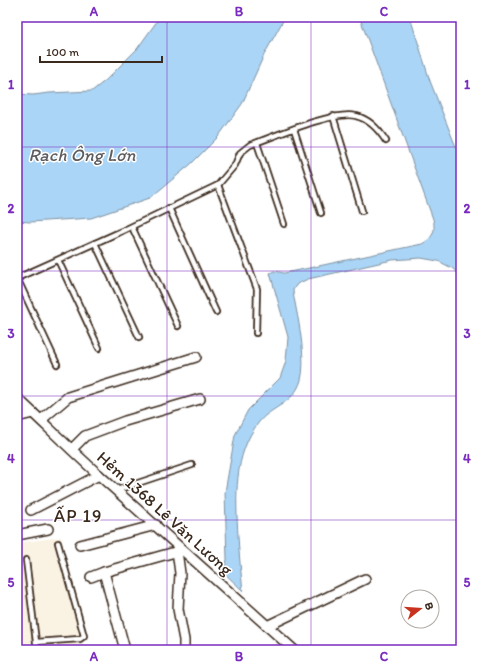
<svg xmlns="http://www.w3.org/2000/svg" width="478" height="667" viewBox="0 0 478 667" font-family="Itim,sans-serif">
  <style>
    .built { fill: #faf2e3 }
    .water { fill: #abd5f6; stroke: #7e91a0 }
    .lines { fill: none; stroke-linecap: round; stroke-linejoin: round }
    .service-casing { stroke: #3b2a1e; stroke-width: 8 }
    .minor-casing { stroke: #3b2a1e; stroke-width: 12 }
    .service { stroke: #fff; stroke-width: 4.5 }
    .minor { stroke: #fff; stroke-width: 9 }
    .grid { fill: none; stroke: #7b2cbf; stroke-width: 1; stroke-opacity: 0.55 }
    .labels { text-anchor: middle; stroke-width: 3; stroke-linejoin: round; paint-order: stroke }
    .street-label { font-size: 17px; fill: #3b2a1e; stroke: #fff }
    .water-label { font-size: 18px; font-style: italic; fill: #5d5d5f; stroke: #fff }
    .neighbourhood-label { font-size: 18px; letter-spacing: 1px; fill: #3b2a1e; stroke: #fff }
    .neatline { fill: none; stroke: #7b2cbf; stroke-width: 1.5 }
    .grid-label { font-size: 13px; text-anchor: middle; font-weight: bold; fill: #7b2cbf }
  </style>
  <rect width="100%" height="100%" fill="#fff"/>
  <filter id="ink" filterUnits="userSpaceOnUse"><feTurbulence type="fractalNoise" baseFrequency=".025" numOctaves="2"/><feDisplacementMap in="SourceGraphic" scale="8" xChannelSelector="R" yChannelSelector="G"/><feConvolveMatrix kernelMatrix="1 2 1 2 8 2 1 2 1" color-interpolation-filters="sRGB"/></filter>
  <g filter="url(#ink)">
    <polygon class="built" points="61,537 84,650 17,650 17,543"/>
    <g class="water">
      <polygon points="160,17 285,17 264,55 242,104 218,137 191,164 150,198 91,218 30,222 17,221 17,94 33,95 49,93 92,91 106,80 137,49"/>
      <path d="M362,17H410L430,81L454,142L457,148L461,152V276L452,268L438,261L421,258L392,260L308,279L297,284L293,290C293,296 295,301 296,308C300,327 306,362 301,380C294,404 272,406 259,422C233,455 236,498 238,536C239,555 241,573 243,591L220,569H222L225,567L227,560L225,492L235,435L248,410L280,378L286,361L288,337L270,273L274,271L284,273L295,271L422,244C433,238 436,231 433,219L361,21Z"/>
    </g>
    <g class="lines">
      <defs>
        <g id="service">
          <polyline points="333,116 362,211"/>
          <polyline points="294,129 321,213"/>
          <polyline points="257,143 284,224"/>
          <polyline points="218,185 257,289 256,333"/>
          <polyline points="169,208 216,312"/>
          <polyline points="132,227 178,326"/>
          <polyline points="95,243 139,337"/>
          <polyline points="58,260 99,348"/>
          <path d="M17,278L122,231L218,185L235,165L240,153L250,145C273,137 334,110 356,116C369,119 379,130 386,141"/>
          <polyline points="17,278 57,364"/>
          <polyline points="117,490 192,465"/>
          <polyline points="26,560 37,650"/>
          <polyline points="36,642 80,639 84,636 58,543"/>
        </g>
        <g id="minor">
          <path d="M17,398C44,423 71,450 99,475C164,533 229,592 294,650"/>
          <polyline points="17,417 33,413"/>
          <polyline points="41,420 68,397 196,357"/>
          <polyline points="72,449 85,436 125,421 200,399"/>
          <polyline points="31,510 99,475"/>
          <polyline points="17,535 48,529"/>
          <polyline points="80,545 156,525"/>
          <polyline points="177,551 180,573 178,609 184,640 184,650"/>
          <polyline points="104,572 125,650"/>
          <polyline points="91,577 104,572 182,550"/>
          <polyline points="267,626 365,579"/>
        </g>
      </defs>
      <use href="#service" class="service-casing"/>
      <use href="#minor" class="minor-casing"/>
      <use href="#service" class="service"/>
      <use href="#minor" class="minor"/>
    </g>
  </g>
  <path class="grid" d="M167,17V650M311,17V650M17,147H461M17,271H461M17,396H461M17,520H461"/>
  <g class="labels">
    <g class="street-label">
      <text transform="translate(165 513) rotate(42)" y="6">Hẻm 1368 Lê Văn Lương</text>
    </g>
    <g class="water-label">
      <text x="82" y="161">Rạch Ông Lớn</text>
    </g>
    <g class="neighbourhood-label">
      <text x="78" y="522">ẤP 19</text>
    </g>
  </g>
  <rect width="478" height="667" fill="none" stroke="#fff" stroke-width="44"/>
  <g transform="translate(420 609) rotate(73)"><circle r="19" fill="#ffffff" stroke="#b1aaa5"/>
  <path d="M0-3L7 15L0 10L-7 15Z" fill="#c8321e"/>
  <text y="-6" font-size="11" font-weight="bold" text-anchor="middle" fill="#3b2a1e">B</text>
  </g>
  <path d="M40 56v6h122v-6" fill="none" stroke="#3b2a1e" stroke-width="2"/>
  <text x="46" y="56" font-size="12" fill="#3b2a1e" stroke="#ffffff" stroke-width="3" paint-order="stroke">100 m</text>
  <rect x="22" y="22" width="434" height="623" class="neatline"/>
  <g class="grid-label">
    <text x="94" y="16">A</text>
    <text x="239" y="16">B</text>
    <text x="384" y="16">C</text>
    <text x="11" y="89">1</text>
    <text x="467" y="89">1</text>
    <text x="11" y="213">2</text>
    <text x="467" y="213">2</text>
    <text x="11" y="338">3</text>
    <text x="467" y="338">3</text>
    <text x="11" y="463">4</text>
    <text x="467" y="463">4</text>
    <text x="11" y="587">5</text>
    <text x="467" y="587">5</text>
    <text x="94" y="661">A</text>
    <text x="239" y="661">B</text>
    <text x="384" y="661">C</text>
  </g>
</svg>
